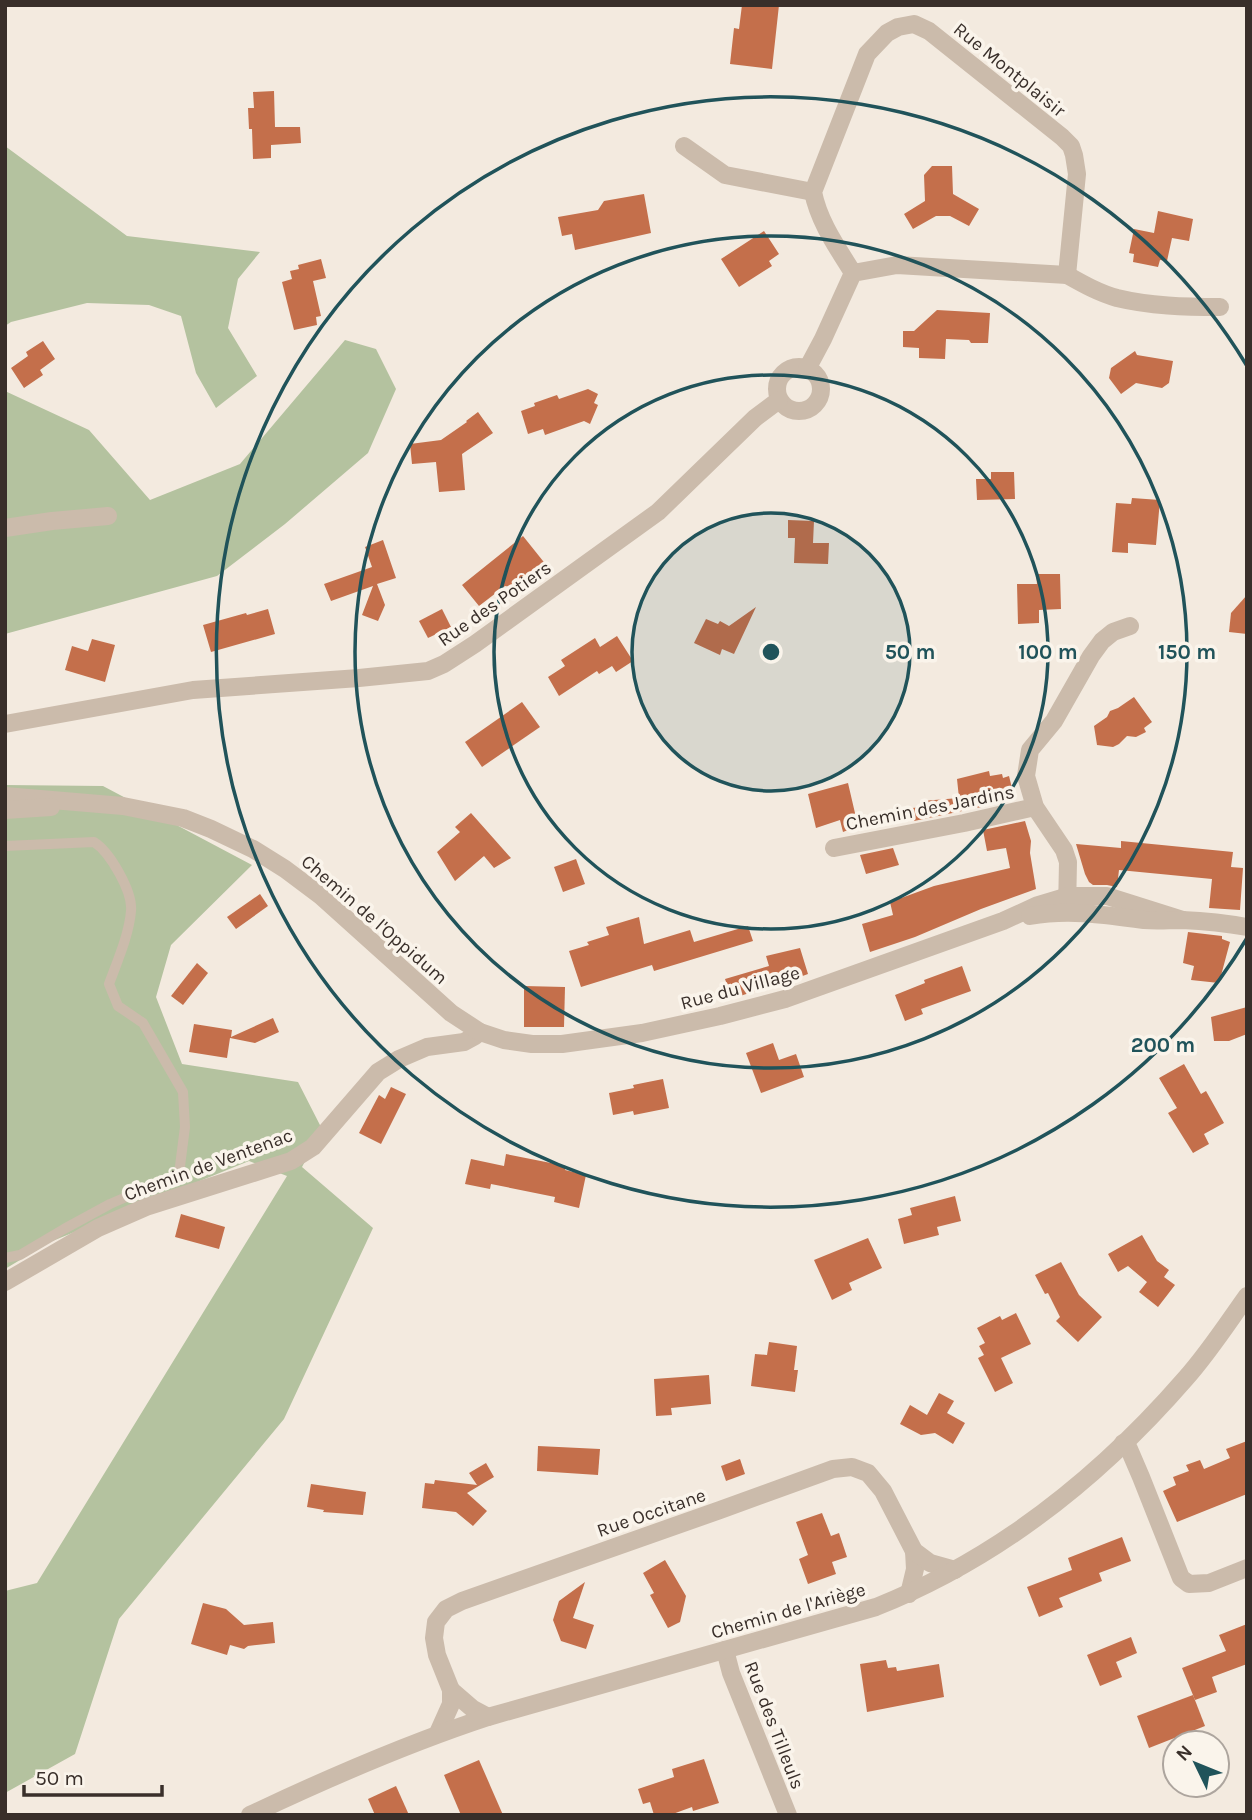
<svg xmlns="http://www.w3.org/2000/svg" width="1252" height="1820" viewBox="0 0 1252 1820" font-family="Karla,sans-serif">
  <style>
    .green { fill: #b4c29f }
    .building { fill: #c46f4b }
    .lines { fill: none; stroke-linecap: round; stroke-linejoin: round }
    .service { stroke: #cbbbab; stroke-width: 10 }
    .minor { stroke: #cbbbab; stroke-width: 18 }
    .tertiary { stroke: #cbbbab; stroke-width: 18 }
    .ring { fill: none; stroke: #20535a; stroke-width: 3.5 }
    .labels { text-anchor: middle; stroke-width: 7; stroke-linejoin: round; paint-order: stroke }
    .street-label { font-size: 19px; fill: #392f2a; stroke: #faf4eb }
    .centre { fill: #20535a; stroke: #faf4eb; stroke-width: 3.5 }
    .ring-label { font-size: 21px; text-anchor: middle; font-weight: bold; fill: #20535a; stroke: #faf4eb; stroke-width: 7; stroke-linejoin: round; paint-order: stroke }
  </style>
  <rect width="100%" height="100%" fill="#f3eadf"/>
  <g class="green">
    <polygon points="5,146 127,236 260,252 238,279 228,328 257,376 216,408 196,373 181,316 149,305 87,303 11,322 5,326"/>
    <polygon points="345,340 376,349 396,389 368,453 285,524 217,576 5,634 5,391 89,430 150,500 240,464"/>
    <polygon points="5,785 103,786 252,865 171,945 156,997 182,1064 298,1082 322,1129 302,1167 373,1228 284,1419 119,1619 75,1754 5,1793 5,1591 37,1583 287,1176 249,1161 50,1242 5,1269"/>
  </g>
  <g class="building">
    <polygon points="742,5 779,5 772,69 730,64 734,28 739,29"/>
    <polygon points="274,91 275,127 300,127 301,143 271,145 271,158 253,159 252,129 249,129 248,108 254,108 253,92"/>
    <polygon points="932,166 952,166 953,194 979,209 969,226 950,216 936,216 913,229 904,214 925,201 924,175"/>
    <polygon points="644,194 651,233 575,250 572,234 562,236 558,217 598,210 604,201"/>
    <polygon points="1158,211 1193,219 1189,241 1172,238 1167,261 1160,260 1158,267 1133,262 1134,254 1129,253 1134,229 1154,233"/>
    <polygon points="764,231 779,254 769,261 772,266 739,287 721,259"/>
    <polygon points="321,259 326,278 313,281 321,316 316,317 317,325 294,330 282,282 292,279 290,271 299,269 298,265"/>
    <polygon points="937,310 990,313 988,343 971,343 969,340 946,339 945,359 919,358 919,348 903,347 903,331 914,331"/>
    <polygon points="43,341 55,359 40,370 43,375 24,388 11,368 28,356 26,352"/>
    <polygon points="1135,351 1137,355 1173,361 1169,383 1162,388 1136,383 1121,394 1109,378 1111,368"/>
    <polygon points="588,389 598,394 594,403 598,405 590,424 584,421 545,435 543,429 528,434 521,411 535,406 534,403 557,395 559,399"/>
    <polygon points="478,412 493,433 462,454 465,490 439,492 436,462 412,464 410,444 441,440 467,422 466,421"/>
    <polygon points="991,472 1014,472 1015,499 977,500 976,479 991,479"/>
    <polygon points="1132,498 1160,500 1156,545 1128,543 1128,553 1112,552 1116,503 1131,504"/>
    <polygon points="788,520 814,521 813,543 829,543 828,564 794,563 795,538 788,538"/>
    <polygon points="523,536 547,566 519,588 505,586 479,606 462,585"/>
    <polygon points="383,540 396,578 377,584 385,605 378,621 362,615 373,586 331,601 324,584 372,567 365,547"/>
    <polygon points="1036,574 1060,574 1061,609 1039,610 1039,623 1018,624 1017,584 1037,584"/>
    <polygon points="1247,595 1247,634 1229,632 1231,613"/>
    <polygon points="756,607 734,654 722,649 720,655 694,643 706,619 718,624 720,621 729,626"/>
    <polygon points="268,609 275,634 211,652 203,625 246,613 247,615"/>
    <polygon points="442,609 451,627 428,638 419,621"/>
    <polygon points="617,636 633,661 616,672 612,666 599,674 597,671 559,696 548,677 565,666 561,660 595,638 600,647"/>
    <polygon points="92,639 115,645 105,682 65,670 72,646 88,651"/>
    <polygon points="1134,697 1152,722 1144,728 1146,732 1136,737 1127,736 1119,744 1113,747 1097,745 1094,726 1107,717 1110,711 1118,708"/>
    <polygon points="522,702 540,727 482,767 465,742"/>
    <polygon points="989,771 990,776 1002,774 1003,778 1009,776 1015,800 914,821 912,808 922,807 922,801 959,798 957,779"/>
    <polygon points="848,783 858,826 843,832 840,820 816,828 808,794"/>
    <polygon points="471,813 511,858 494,868 484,856 455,881 437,852 460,832 455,827"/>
    <polygon points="1025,821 1031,841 1030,853 1036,889 981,909 915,937 870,952 862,924 893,915 890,902 904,897 934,886 1010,868 1006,848 987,851 983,830"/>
    <polygon points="1121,841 1233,852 1231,867 1243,868 1240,910 1209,908 1212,879 1119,870 1117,887 1107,885 1093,885 1089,882 1085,874 1076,844 1121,848"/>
    <polygon points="893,848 899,865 866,874 860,855"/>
    <polygon points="576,859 585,884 563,892 554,867"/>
    <polygon points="260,894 268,906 236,929 227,917"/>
    <polygon points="639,917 644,944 690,930 694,942 748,926 753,941 654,971 652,965 581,987 569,951 589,945 587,942 609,935 606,927"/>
    <polygon points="1188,932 1222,936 1222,939 1230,942 1219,983 1191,980 1194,966 1183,963"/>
    <polygon points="800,948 808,974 797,978 798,980 775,987 774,985 740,996 739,994 731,997 725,979 769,966 766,956"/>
    <polygon points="197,963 208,973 183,1005 171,996"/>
    <polygon points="962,966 971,991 921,1009 923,1014 905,1021 895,995 925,983 924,980"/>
    <polygon points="524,986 565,987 564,1027 524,1027"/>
    <polygon points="1247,1007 1247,1034 1229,1041 1214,1041 1211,1017"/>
    <polygon points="273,1018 279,1032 255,1043 230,1038 227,1058 189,1052 194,1024 232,1030 231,1037"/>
    <polygon points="773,1043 779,1060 796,1054 804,1077 761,1093 746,1053"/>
    <polygon points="1184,1064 1201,1094 1206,1091 1224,1123 1204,1134 1209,1144 1193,1153 1168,1113 1177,1108 1159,1078"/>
    <polygon points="663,1079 669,1108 634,1115 633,1111 613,1115 609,1093 634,1088 633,1085"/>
    <polygon points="391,1087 406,1094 381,1144 359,1133 379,1095 385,1099"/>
    <polygon points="506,1154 566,1166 565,1170 586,1175 579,1208 554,1202 555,1197 491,1184 490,1189 465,1184 471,1159 504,1166"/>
    <polygon points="955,1196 961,1221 937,1227 939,1235 904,1244 898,1219 912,1215 910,1208"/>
    <polygon points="181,1214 225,1227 219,1249 175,1237"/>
    <polygon points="1142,1235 1157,1261 1169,1270 1164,1277 1175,1285 1158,1307 1139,1292 1147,1282 1128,1266 1118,1272 1108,1254"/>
    <polygon points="868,1238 882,1268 849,1283 852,1290 832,1300 814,1260"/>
    <polygon points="1061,1262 1079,1295 1102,1317 1078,1342 1056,1321 1060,1317 1048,1293 1045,1294 1035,1275"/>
    <polygon points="1016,1313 1031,1344 1001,1358 1013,1383 995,1392 978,1358 984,1355 979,1346 985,1343 977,1328 1000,1316 1002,1320"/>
    <polygon points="769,1342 797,1346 794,1370 798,1370 795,1392 751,1386 755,1354 767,1355"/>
    <polygon points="709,1375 711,1404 671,1408 672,1415 656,1416 654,1379"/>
    <polygon points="939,1393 954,1401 947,1413 965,1423 953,1444 935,1433 921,1435 900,1424 910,1405 927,1415"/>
    <polygon points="1247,1441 1247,1494 1177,1522 1163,1491 1176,1485 1173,1477 1189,1471 1186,1465 1200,1460 1204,1469 1230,1458 1226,1449"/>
    <polygon points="538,1446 600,1449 598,1475 537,1471"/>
    <polygon points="740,1459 745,1474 726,1481 721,1466"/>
    <polygon points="486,1463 494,1477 467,1493 487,1511 473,1526 456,1512 422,1508 425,1483 434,1484 435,1480 477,1485 469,1473"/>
    <polygon points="311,1484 366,1492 363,1515 323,1512 324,1510 307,1507"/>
    <polygon points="822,1513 831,1536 839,1533 847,1557 832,1562 836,1574 808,1584 799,1559 808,1555 796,1522"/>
    <polygon points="1122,1537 1131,1561 1099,1573 1102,1581 1059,1598 1063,1607 1039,1617 1027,1587 1072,1570 1068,1558"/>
    <polygon points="665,1560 686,1596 680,1622 668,1628 650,1595 654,1593 643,1573"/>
    <polygon points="585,1582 573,1618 594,1625 586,1649 561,1641 553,1620 559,1601"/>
    <polygon points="203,1603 226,1609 244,1625 273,1622 275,1643 248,1646 244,1649 230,1645 227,1655 191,1644"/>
    <polygon points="1247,1624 1247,1664 1212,1677 1217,1692 1195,1700 1182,1668 1226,1651 1219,1635"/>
    <polygon points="1131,1637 1137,1653 1116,1662 1122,1677 1100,1686 1087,1655"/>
    <polygon points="886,1660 888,1668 896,1667 897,1671 939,1664 944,1697 867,1712 860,1664"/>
    <polygon points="1193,1695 1205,1726 1149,1748 1137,1716"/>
    <polygon points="704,1759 719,1803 693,1811 692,1807 670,1815 654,1815 650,1802 643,1804 638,1789 674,1777 672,1769"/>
    <polygon points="479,1760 503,1815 461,1815 444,1775"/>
    <polygon points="396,1786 409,1815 375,1815 368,1799"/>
  </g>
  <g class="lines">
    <path class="service" d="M5,846L94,842C110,852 133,892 131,911C129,935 117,962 109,984L118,1006L143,1023L183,1092L185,1127L179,1174L110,1204L64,1229L20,1255L5,1258"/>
    <g class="minor">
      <polyline points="684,146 725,175 813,192"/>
      <path d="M1067,275C1083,284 1099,293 1117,298C1150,306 1185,307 1220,307"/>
      <circle cx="799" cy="389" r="22"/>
      <path d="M807,369L823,339L853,273C837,247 819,222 813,192L867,54L887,33L898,27L914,24L929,31L1062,137L1071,146L1074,155L1077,174L1067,275L897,265L853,273"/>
      <polyline points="5,528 52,521 108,516"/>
      <polyline points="5,724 193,690 359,678 428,671 444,664 475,644 658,512 755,418 779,400"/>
      <polyline points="834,848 964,823 1035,807"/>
      <polyline points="1067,911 1068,862 1064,850 1035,807 1026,776 1030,750 1054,721 1091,656 1102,641 1113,632 1130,626"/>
      <polyline points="5,1282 98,1228 146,1207 291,1161 313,1147 378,1072 399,1059 427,1047 464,1042 475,1036 480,1032"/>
      <polyline points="1123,1443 1129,1449 1141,1477 1181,1578 1189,1584 1209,1583 1247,1568"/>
      <polyline points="909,1594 915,1569 914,1551"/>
      <polyline points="725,1650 731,1673 788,1815"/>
      <polyline points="451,1690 473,1709 488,1717"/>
      <polyline points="438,1733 451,1704 451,1690 437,1655 434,1638 436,1622 446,1609 462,1601 720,1510 833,1469 852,1467 868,1473 883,1491 914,1551 930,1563 955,1570"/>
    </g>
    <g class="tertiary">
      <polyline points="5,796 123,806 183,818 211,829 253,849 285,869 321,896 451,1013 480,1032 504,1040 532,1044 562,1044 642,1033 720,1016 785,999 1003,921 1038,905 1068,896 1107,896 1183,920"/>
      <polyline points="5,810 51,807"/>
      <path d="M1030,916C1069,909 1106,915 1144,920C1157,921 1169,920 1182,920C1204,921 1225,923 1247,927"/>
      <path d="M250,1815C328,1778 406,1744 488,1717L876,1607C997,1559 1101,1476 1186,1378C1209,1352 1227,1324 1247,1296"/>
    </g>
  </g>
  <circle cx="771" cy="652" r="139" fill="#20535a" fill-opacity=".12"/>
  <g class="ring">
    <circle cx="771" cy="652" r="139"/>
    <circle cx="771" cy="652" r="277"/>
    <circle cx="771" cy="652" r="416"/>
    <path d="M1247 938A555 555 0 1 1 1247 366"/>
  </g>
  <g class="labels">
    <g class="street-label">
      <text transform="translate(1010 69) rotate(39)" y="7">Rue Montplaisir</text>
      <text transform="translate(494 603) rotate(-35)" y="7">Rue des Potiers</text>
      <text transform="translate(930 807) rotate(-11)" y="7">Chemin des Jardins</text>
      <text transform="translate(375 919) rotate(41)" y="7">Chemin de l'Oppidum</text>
      <text transform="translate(740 987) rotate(-15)" y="7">Rue du Village</text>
      <text transform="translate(208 1164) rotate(-20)" y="7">Chemin de Ventenac</text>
      <text transform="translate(651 1512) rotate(-19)" y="7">Rue Occitane</text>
      <text transform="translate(788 1610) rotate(-16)" y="7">Chemin de l'Ariège</text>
      <text transform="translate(775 1725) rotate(69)" y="7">Rue des Tilleuls</text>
    </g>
  </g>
  <circle cx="771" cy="652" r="10" class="centre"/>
  <g class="ring-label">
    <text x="910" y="659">50 m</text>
    <text x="1048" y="659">100 m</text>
    <text x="1187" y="659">150 m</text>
    <text x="1163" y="1052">200 m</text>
  </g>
  <rect width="1252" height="1820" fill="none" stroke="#392f2a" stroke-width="14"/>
  <g transform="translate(1196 1764) rotate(313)"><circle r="33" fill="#faf4eb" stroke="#ada59e" stroke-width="2"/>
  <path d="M0-5L12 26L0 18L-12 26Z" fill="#20535a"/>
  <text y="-10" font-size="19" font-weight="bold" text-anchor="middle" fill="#392f2a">N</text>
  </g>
  <path d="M24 1785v10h138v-10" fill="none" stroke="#392f2a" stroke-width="3.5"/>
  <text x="35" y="1785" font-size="21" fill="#392f2a" stroke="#faf4eb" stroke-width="5" paint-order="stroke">50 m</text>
</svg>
